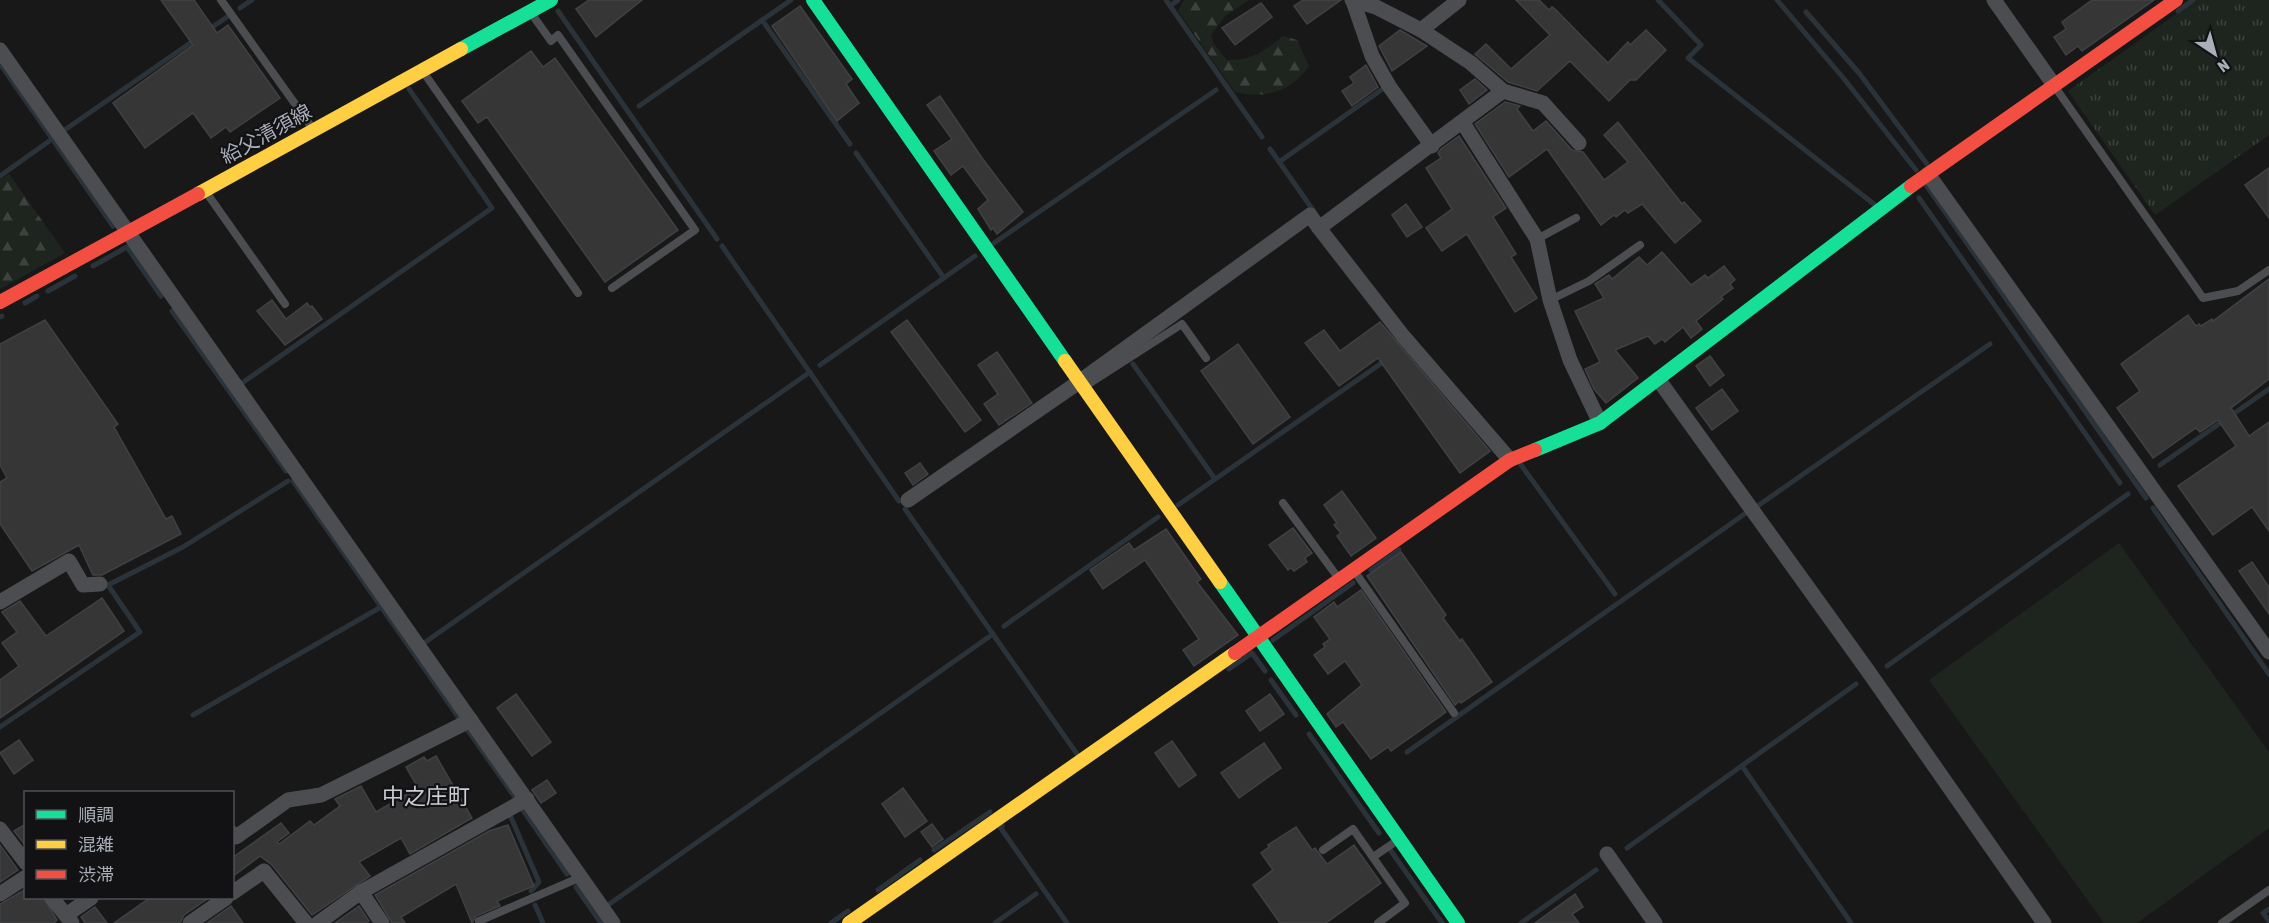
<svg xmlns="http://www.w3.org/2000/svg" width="2269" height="923" viewBox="0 0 2269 923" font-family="'Asap Condensed','Noto Sans JP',sans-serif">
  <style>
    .grass { fill: url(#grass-tufts) }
    .forest { fill: url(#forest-firs) }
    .park { fill: #1e251f }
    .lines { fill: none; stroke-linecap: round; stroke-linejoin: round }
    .stream { stroke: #2b333a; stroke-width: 5 }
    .building { fill: #363637; stroke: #404144; stroke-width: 1.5 }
    .lane { stroke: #4c4d51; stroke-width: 8 }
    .street { stroke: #4c4d51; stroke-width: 15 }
    .fast { stroke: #16e098; stroke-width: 14 }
    .slow { stroke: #ffcf43; stroke-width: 14 }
    .jam { stroke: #f24e42; stroke-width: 14 }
    .labels { text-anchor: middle; stroke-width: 4.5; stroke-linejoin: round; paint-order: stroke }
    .street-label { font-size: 20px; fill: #a9aeb9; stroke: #121214 }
    .quarter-label { font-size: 22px; fill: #cacdd5; stroke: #121214 }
  </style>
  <defs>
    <pattern id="grass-tufts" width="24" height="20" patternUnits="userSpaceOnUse" patternTransform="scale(1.5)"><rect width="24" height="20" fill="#1e251f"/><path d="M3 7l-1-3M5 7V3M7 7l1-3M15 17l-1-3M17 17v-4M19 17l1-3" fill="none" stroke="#3c423d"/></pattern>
    <pattern id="forest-firs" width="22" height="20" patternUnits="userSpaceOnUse" patternTransform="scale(1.5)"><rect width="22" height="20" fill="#1e251f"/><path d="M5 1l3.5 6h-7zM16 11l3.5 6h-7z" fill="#3c423d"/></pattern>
  </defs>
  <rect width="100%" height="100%" fill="#181818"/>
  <polygon class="grass" points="2196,0 2269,0 2269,135 2155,215 2068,91"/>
  <g class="forest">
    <path d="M1184,0H1249L1225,16L1211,35L1214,44L1227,60C1251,61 1265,51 1283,36L1297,40L1309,66C1291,92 1265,99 1235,92L1178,11Z"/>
    <polygon points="9,174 65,253 0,289 0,180"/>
  </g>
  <polygon class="park" points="2119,543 2269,752 2269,828 2137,923 2104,923 1929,680"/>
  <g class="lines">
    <g class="stream">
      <polyline points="1166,0 1262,137"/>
      <polyline points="1658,0 1701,45 1688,58 1875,205"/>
      <polyline points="1777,0 1845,80 1916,170"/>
      <polyline points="1170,6 1178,0"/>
      <polyline points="240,8 252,0"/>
      <polyline points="558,11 717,239"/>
      <polyline points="2178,11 2193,0"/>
      <polyline points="1806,12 1859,73 1927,164"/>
      <polyline points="762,20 850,144"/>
      <polyline points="208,30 227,17"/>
      <polyline points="0,64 113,226"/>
      <polyline points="639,106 791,0"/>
      <polyline points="66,129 196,39"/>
      <polyline points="1270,149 1313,210"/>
      <polyline points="856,153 944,278"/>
      <polyline points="1279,162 1384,88"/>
      <polyline points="0,176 52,139"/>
      <polyline points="1926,185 2146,498"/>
      <polyline points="1919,198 2120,483"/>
      <polyline points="994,243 1216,90"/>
      <polyline points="722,246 899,501"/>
      <polyline points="93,266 127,247 161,296"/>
      <polyline points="48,291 75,276"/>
      <polyline points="25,303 37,296"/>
      <polyline points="172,311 286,471"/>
      <polyline points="0,317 2,316"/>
      <polyline points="1133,364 1215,479"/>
      <polyline points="820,365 975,256"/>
      <polyline points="242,383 492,208 409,89"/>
      <polyline points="1521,465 1615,594"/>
      <polyline points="2160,465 2269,389"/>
      <polyline points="293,481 459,718"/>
      <polyline points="1178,505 1386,360"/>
      <polyline points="1759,505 1990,344"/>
      <polyline points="2153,508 2269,674"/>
      <polyline points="905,509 1077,754"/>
      <polyline points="1371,570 1399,550"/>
      <polyline points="1004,626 1158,517"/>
      <polyline points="1273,640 1353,583"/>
      <polyline points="424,643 810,372"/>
      <polyline points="1887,666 2128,494"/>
      <polyline points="1229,669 1252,653 1265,671"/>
      <polyline points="1271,680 1296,715"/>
      <polyline points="193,715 381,607"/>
      <polyline points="0,727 140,632 108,585 183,547 288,481"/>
      <polyline points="467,729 514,796"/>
      <polyline points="1309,734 1379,833"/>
      <polyline points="1407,752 1746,513"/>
      <polyline points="1742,766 1851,923"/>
      <polyline points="523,810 567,874"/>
      <polyline points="510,815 539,882 531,891"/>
      <polyline points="1002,826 1000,827 1067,923"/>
      <polyline points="1627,848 1856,684"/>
      <polyline points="934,850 990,812"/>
      <polyline points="1391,851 1442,923"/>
      <polyline points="576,887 601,923"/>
      <polyline points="878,890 920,860"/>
      <polyline points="535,905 543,923"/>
      <polyline points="608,905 993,634"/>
      <polyline points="2269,909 2263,913 2269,921"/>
      <polyline points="831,923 848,911"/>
      <polyline points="995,923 1036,894"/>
      <polyline points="1521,923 1596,870"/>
    </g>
  </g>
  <g class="building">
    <polygon points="161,0 194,0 217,33 228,25 280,98 230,132 226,127 211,138 193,113 145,148 113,103 193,45"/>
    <polygon points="589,0 642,0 596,37 576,9"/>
    <polygon points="1303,0 1341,0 1307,24 1294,6"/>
    <polygon points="1516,0 1539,0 1549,10 1552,7 1555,9 1608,63 1628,42 1630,45 1646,30 1666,50 1636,80 1630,80 1609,101 1570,61 1537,91 1508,82 1475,54 1486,44 1511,69 1550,35"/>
    <polygon points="2092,0 2154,0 2082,51 2078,46 2066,55 2054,37 2066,29 2062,22"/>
    <polygon points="1261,3 1272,17 1235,45 1222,28"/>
    <polygon points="800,6 852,79 846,84 859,103 837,121 772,26"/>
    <polygon points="1400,30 1427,46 1392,71 1379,46"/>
    <polygon points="531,51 543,67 555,58 678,230 605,282 487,117 478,123 462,101"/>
    <polygon points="1366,65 1378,87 1352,106 1342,91 1354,83 1350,77"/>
    <polygon points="1475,79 1487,90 1469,104 1460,90"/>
    <polygon points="940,96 982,158 1023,212 997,234 993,228 991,230 978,209 988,200 963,166 951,175 934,151 952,139 927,105"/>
    <polygon points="1505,102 1520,106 1517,109 1533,131 1546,121 1572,150 1583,152 1604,180 1628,162 1604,135 1618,122 1682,204 1684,202 1701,221 1675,243 1642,204 1628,213 1625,210 1616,217 1614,215 1601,225 1547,149 1509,177 1475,124"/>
    <polygon points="1459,136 1506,208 1493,217 1516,254 1511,257 1537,298 1515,312 1467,234 1442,251 1426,228 1452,209 1426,168 1441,158 1438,153 1441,149"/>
    <polygon points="2269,168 2269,218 2245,185"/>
    <polygon points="1406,204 1422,227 1407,237 1392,215"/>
    <polygon points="1662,252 1691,285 1705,275 1708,278 1724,266 1735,280 1730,284 1733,288 1721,297 1723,299 1696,321 1702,329 1691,338 1683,327 1665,342 1662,339 1655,344 1648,336 1615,350 1638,378 1606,403 1594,389 1585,369 1600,362 1575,311 1604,298 1595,284 1609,275 1612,279 1639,257 1647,265"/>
    <polygon points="2269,279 2269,379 2231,408 2249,436 2269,422 2269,531 2252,507 2213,535 2178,486 2236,446 2218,420 2200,432 2196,428 2153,458 2117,408 2140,391 2121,364 2188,315 2196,326 2199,324 2201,326 2212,319 2213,321"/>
    <polygon points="272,300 286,319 307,303 310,307 312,306 322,319 285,345 257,311"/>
    <polygon points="45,320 118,424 114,427 166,519 172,516 181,534 102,575 93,575 79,545 32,571 0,524 0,482 7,478 0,465 0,344"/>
    <polygon points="907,320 981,420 965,432 891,332"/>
    <polygon points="1380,322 1490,451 1460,473 1378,358 1339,386 1305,343 1324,330 1340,351"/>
    <polygon points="1238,344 1290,417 1253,444 1201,371"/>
    <polygon points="997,352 1032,403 999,425 984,404 998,394 978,365"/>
    <polygon points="1710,356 1724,375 1710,386 1696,366"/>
    <polygon points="1722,389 1738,411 1712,430 1696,408"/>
    <polygon points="920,463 928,474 913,485 905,473"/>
    <polygon points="1342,491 1376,538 1351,556 1337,536 1341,533 1334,525 1337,523 1324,505"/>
    <polygon points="1293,528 1312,553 1305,558 1307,562 1294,571 1291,568 1288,570 1269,545"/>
    <polygon points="1166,529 1201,579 1197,582 1238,635 1194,666 1183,650 1199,639 1145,560 1103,589 1090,570 1129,543 1134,550"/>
    <polygon points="1401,552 1446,615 1443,618 1460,641 1462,639 1492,682 1461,703 1460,701 1455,705 1367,576"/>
    <polygon points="2252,562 2269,587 2269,614 2239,571"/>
    <polygon points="1361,590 1446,712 1391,751 1388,747 1371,759 1343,722 1336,727 1327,714 1362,685 1345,661 1328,674 1314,655 1325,647 1323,644 1330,639 1314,617 1334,602 1337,607"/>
    <polygon points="102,598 124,631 0,718 0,680 19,666 2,643 17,632 2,612 20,601 46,636"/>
    <polygon points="516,694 551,742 532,756 497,708"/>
    <polygon points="1270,694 1284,714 1260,731 1246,711"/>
    <polygon points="19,740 33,760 14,774 0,753"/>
    <polygon points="1172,741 1196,775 1179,787 1155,753"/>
    <polygon points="1264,743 1281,768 1239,798 1221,773"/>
    <polygon points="436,756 472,818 410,854 401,838 359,862 370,876 312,915 272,865 260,856 232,877 232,858 281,823 289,833 277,842 279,844 310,821 314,825 340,806 335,799 361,786 376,812 418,788 406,767 424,757 427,761"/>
    <polygon points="547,780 556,793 541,803 532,790"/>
    <polygon points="903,788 927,821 905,837 882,804"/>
    <polygon points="26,824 26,846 14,831"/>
    <polygon points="932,824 943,839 932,847 921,832"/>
    <polygon points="508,825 534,886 497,901 500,906 476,916 472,923 456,884 401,917 405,923 392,923 375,895 489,831"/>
    <polygon points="1296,827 1312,850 1315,848 1327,864 1354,845 1381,883 1326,923 1280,923 1253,885 1273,870 1261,853 1269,847 1268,845"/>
    <polygon points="0,845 18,870 0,882"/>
    <polygon points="26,889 26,897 43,897 57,920 54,923 0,923 0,904"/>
    <polygon points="1575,894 1583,907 1572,914 1579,923 1535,923"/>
    <polygon points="151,897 210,897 184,915 180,923 114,923"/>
    <polygon points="231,906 243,923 207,923"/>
    <polygon points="359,906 369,921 366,923 335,923"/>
    <polygon points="95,907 107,923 85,923 81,917"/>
  </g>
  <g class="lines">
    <g class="lane">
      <polyline points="221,0 313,129"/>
      <polyline points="531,13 551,41 558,35 695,230 612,288"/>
      <polyline points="424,73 578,293"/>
      <polyline points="2055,87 2203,298 2238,291 2269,270"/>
      <polyline points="206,192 285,304"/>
      <polyline points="1537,239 1576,218"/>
      <polyline points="1550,300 1589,281 1640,245"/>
      <polyline points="1084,387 1182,324 1206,358"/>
      <polyline points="1283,503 1339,579"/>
      <polyline points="1355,572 1454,713"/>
      <polyline points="1323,850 1353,829 1405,903 1378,923"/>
      <polyline points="1373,857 1398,840"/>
      <polyline points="479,921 581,877"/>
      <polyline points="2222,923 2269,890"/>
    </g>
    <g class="street">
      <polyline points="1352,0 1376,7 1421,30 1471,63 1503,91 1543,103 1579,143"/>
      <polyline points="1994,0 2054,85"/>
      <polyline points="1353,1 1372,56 1389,86 1432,146"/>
      <polyline points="1421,30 1459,0"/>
      <polyline points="0,50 613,923"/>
      <polyline points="1463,123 1537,239 1550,300 1570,360 1600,423"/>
      <polyline points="1928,174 2269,652"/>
      <polyline points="1319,228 1403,336 1510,460"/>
      <polyline points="1658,379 1868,671 2044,923"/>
      <polyline points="908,500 1079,382 1310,215 1319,228 1503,91"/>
      <polyline points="0,602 69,561 83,585 100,584"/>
      <polyline points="0,829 26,863"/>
      <polyline points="232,833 236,837 288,800 321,795 471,720"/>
      <polyline points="1607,854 1655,923"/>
      <polyline points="361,892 382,923"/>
      <polyline points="232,893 264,871 306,923"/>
      <polyline points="0,894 26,877"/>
      <polyline points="52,898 72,923"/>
      <polyline points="66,915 91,898"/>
      <polyline points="190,923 226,898"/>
      <polyline points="318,923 361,892 527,799"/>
    </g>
    <g class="fast">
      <polyline points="813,0 1065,361"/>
      <polyline points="461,49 551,0"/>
      <polyline points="1535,450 1600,423 1911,186"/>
      <polyline points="1220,582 1458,923"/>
    </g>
    <g class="slow">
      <polyline points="198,194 461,49"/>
      <polyline points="1065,361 1220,582"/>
      <polyline points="849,923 1235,653"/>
    </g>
    <g class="jam">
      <polyline points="1911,186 2176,0"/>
      <polyline points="0,302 198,194"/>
      <polyline points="1235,653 1510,460 1535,450"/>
    </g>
  </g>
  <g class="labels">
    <g class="street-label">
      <text transform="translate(266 134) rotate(-29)" y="7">給父清須線</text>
    </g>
    <g class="quarter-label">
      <text x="426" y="804">中之庄町</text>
    </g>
  </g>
  <rect x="24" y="791" width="210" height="108" fill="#121214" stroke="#4e5056" stroke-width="1.5"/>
  <rect x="36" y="810" width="30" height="9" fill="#16e098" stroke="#4e5056" stroke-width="1.5"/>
  <text x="78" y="821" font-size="18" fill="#a9aeb9">順調</text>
  <rect x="36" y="840" width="30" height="9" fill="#ffcf43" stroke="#4e5056" stroke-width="1.5"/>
  <text x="78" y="851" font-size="18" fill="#a9aeb9">混雑</text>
  <rect x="36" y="870" width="30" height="9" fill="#f24e42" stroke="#4e5056" stroke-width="1.5"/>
  <text x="78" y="881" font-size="18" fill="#a9aeb9">渋滞</text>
  <g transform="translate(2215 54) rotate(144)" stroke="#121214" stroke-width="4.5" paint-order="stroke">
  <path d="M0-4.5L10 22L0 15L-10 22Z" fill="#a9aeb9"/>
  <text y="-9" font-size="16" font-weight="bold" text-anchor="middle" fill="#a9aeb9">N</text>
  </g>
</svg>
